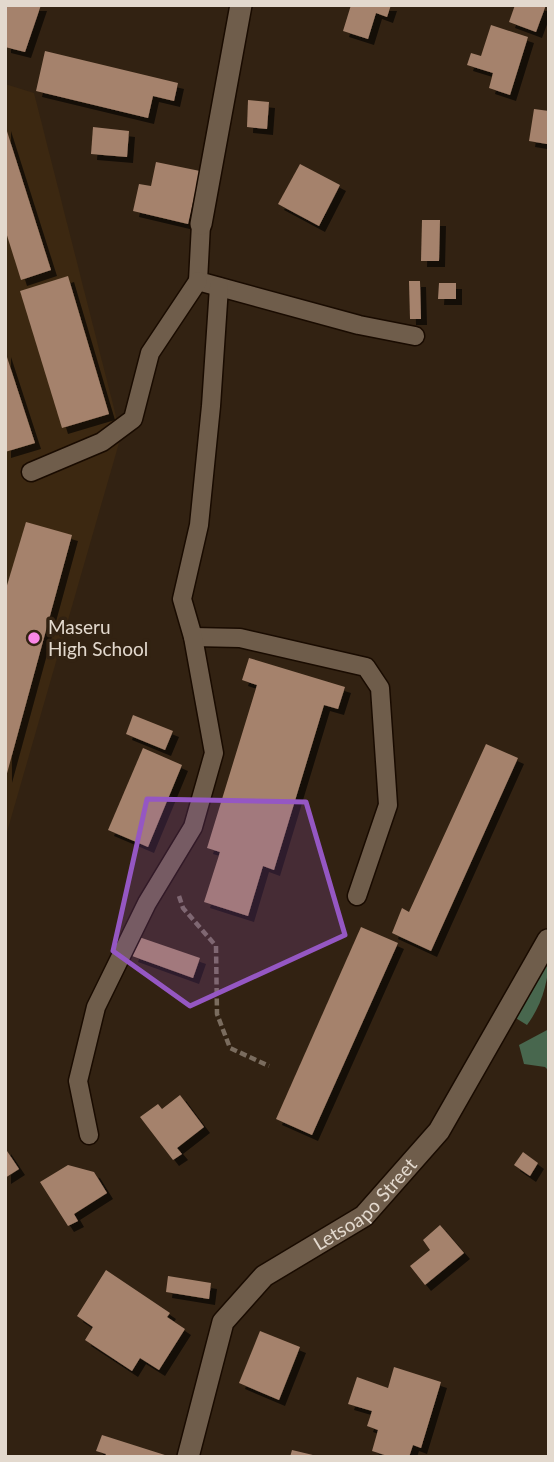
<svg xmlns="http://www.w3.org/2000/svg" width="554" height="1462" viewBox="0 0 554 1462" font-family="Lato,sans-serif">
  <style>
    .built { fill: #3c2811 }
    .forest { fill: #48674e }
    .building { fill: #a5826c; filter: url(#shadow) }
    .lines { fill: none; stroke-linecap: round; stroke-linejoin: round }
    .lane-casing { stroke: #190b00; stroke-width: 21 }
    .street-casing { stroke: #190b00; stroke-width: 24 }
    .path { stroke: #7a6c5e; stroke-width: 4.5; stroke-dasharray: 7 3.5; stroke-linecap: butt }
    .lane { stroke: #6f5d4b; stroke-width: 18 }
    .street { stroke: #6f5d4b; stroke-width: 21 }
    .marked { fill: #9557c3; fill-opacity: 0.2; stroke: #9557c3; stroke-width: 5; stroke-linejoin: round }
    .poi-dot { fill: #fa87e7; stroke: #322212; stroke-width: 2.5 }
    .labels { text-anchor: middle; stroke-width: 7; stroke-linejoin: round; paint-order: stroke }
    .poi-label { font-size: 19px; fill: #e3d9ce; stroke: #322212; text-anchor: start }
    .street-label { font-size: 19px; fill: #e3d9ce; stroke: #322212 }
  </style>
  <defs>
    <filter id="shadow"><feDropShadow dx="6" dy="6" stdDeviation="0" flood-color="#0009"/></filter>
  </defs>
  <rect width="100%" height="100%" fill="#322212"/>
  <polygon class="built" points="5,84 34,93 121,436 5,839"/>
  <g class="forest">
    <path d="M549,955C549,980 542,1005 527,1025L514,1017Z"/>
    <polygon points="549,1029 549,1071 545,1067 524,1064 519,1045"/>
  </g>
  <g class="building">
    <polygon points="5,5 41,5 25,52 5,47"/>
    <polygon points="351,5 391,5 387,17 376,13 368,39 343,31"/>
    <polygon points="515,5 546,5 536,32 509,22"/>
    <polygon points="491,25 528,37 510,95 489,88 493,73 467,65 471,53 481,56"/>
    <polygon points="45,51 178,83 174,101 153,96 148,118 36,91"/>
    <polygon points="248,100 269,102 267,129 247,127"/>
    <polygon points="534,109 549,111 547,144 529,141"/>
    <polygon points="5,125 51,270 21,280 5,229"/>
    <polygon points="93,127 129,131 127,157 91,154"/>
    <polygon points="156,162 200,171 188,224 133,211 139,184 151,186"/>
    <polygon points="300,164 340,185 319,226 278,204"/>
    <polygon points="422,220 440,220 439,261 421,261"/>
    <polygon points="68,276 109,414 62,428 20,291"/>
    <polygon points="409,281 420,281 421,319 410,319"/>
    <polygon points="439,283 456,283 456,299 438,299"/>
    <polygon points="5,351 35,443 5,452"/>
    <polygon points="26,522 72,535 6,777 5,592"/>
    <polygon points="249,658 345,687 338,709 324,705 274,870 263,866 248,916 204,902 220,852 207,848 257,685 242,680"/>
    <polygon points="133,715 173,731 165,750 126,734"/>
    <polygon points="486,744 518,758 431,951 392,933 402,908 409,912"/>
    <polygon points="143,748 182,765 148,847 108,830"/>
    <polygon points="361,927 398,943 312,1135 276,1119"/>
    <polygon points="139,937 200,958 193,978 132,956"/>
    <polygon points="180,1095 204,1127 177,1148 182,1154 173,1160 140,1117 158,1104 162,1109"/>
    <polygon points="5,1148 19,1169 5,1178"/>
    <polygon points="523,1152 538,1163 530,1176 514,1165"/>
    <polygon points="68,1165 94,1172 107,1193 74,1214 78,1221 68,1226 40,1182"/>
    <polygon points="440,1225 464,1253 425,1285 410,1266 430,1250 423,1240"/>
    <polygon points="106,1270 170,1313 167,1317 185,1329 159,1370 140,1358 132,1371 85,1340 93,1327 77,1316"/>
    <polygon points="168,1276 211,1283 209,1299 166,1292"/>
    <polygon points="260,1331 300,1347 279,1400 239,1383"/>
    <polygon points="394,1367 441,1382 421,1448 413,1445 409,1457 391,1457 372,1451 378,1430 367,1426 372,1411 348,1404 357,1377 388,1388"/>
    <polygon points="102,1435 168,1456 168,1457 105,1457 106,1454 96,1451"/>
    <polygon points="292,1450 317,1456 317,1457 290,1457"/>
  </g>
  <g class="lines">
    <defs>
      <g id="lane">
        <polyline points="201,224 198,281 359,325 415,336"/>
        <polyline points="31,472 102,442 133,419 150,353 198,281"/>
        <polyline points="193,637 240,638 366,667 380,688 388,805 357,896"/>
        <polyline points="89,1135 78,1081 96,1007 147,903 193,827 214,753 193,637 182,599 199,525 211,406 219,287"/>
      </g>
      <g id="street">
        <polyline points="201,224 241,5"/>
        <path id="s1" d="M188,1457L223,1322L264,1276L364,1216L439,1131L548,940"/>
      </g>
    </defs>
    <use href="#lane" class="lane-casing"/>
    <use href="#street" class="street-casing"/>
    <polyline class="path" points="179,896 183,908 216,946 217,1014 230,1048 269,1066"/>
    <use href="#lane" class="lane"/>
    <use href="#street" class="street"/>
  </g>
  <path class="marked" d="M147,799L306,802L345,935L190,1006L113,951Z"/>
  <circle class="poi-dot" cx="34" cy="638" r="7"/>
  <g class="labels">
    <g class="poi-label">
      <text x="48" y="634">Maseru<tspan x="48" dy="22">High School</tspan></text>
    </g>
    <g class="street-label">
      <text dy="7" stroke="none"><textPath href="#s1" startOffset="326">Letsoapo Street</textPath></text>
    </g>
  </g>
  <rect width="554" height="1462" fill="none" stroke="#e3d9ce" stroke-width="14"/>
</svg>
